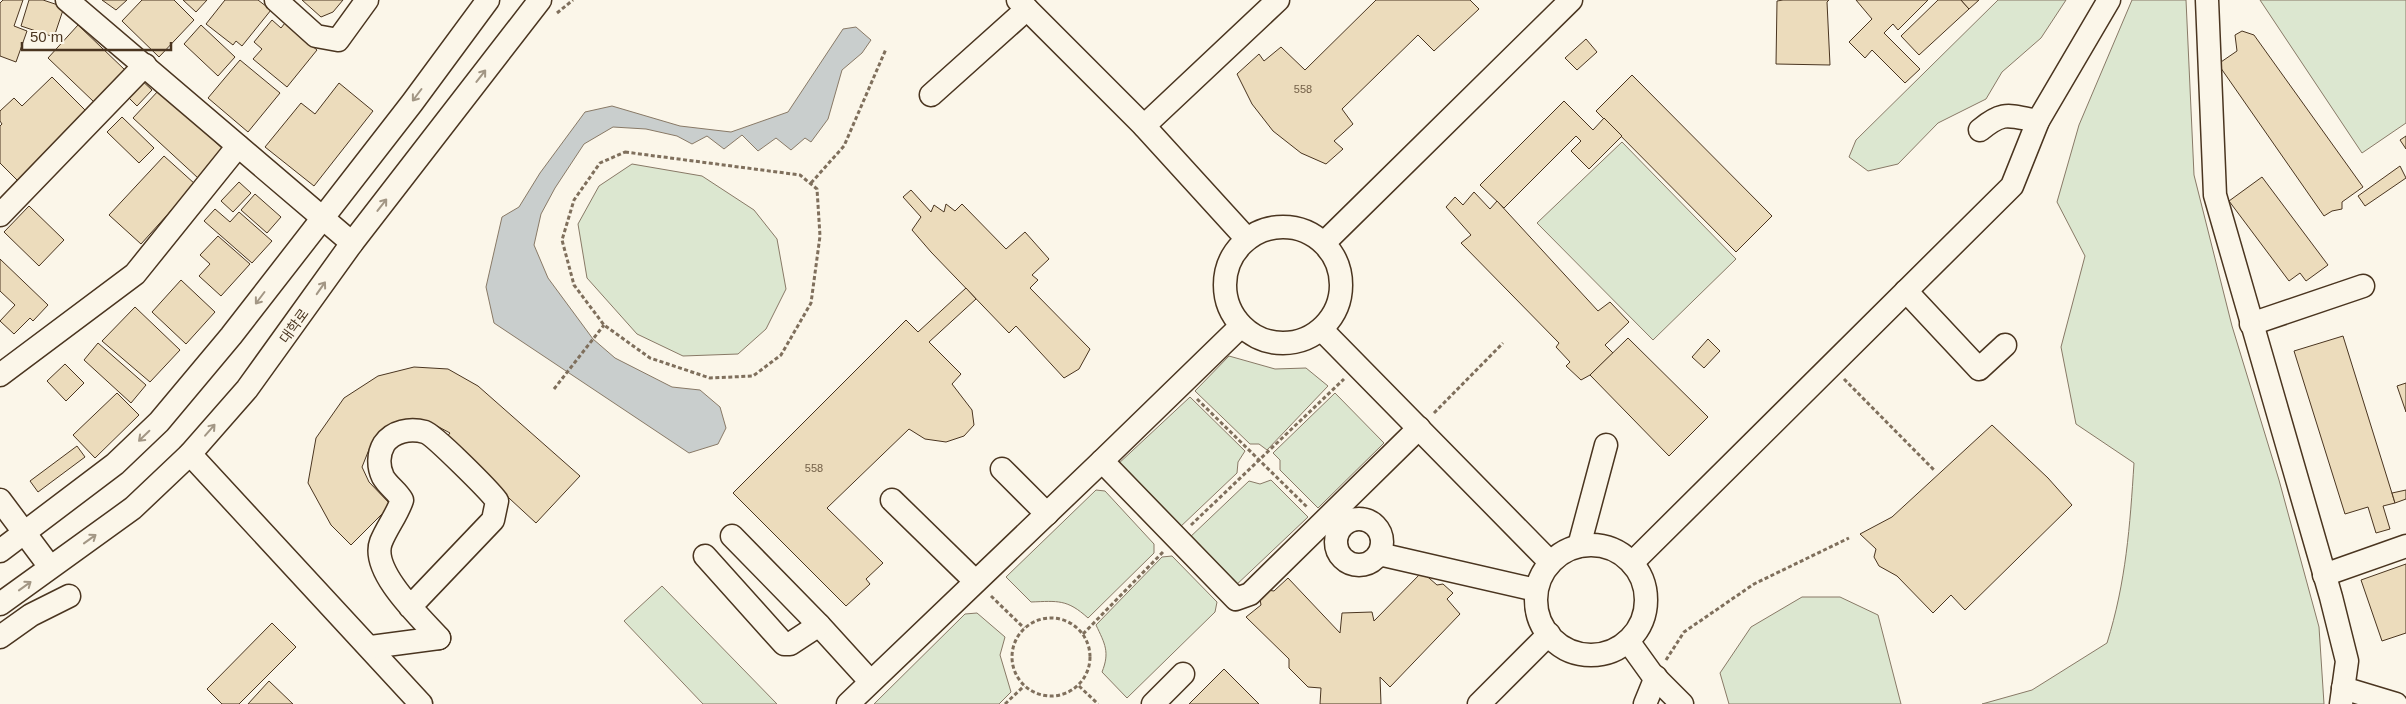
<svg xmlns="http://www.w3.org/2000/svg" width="2406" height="704" viewBox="0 0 2406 704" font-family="Arial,'Noto Sans KR',sans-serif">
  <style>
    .green { fill: #dce7d0; stroke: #887966 }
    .water { fill: #c9cecd; stroke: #887966 }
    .building { fill: #ecdcbc; stroke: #4a3520 }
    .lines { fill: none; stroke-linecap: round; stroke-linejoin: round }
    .minor-casing { stroke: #4a3520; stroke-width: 25 }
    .path { stroke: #7f6f5c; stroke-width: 3; stroke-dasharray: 4 2.5; stroke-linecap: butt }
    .minor { stroke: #fbf6e9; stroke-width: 22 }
    .oneway { stroke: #a29684 }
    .labels { text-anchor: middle; stroke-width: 4; stroke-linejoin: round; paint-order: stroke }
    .number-label { font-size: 11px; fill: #725f47 }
    .street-label { font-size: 14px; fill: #4a3520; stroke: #fbf6e9 }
  </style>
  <rect width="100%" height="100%" fill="#fbf6e9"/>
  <g class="green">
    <polygon points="1998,0 2066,0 2041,38 2002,72 1986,99 1938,123 1898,164 1868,171 1849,157 1856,140"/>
    <path d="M2132,0H2186L2194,175L2232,326L2279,480L2319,627L2324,704H1982L2032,690L2107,643C2126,582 2130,526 2134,463L2076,424L2061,347L2085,256L2057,202L2079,125Z"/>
    <polygon points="2260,0 2406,0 2406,123 2362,153"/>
    <polygon points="1622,142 1736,259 1653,340 1537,223"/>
    <polygon points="632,164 702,176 754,210 777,239 786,289 766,329 738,354 683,356 637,334 587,278 578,224 599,186"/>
    <polygon points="1229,356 1275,369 1306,368 1328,386 1267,450 1259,444 1250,444 1195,391"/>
    <polygon points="1335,393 1384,443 1318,508 1280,470 1280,460 1273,453"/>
    <polygon points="1190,397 1245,451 1238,462 1237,473 1178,529 1117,465"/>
    <polygon points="1271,480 1308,517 1233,588 1187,540 1249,481 1260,484"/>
    <path d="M1096,490L1105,491L1154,544V553L1088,618C1067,599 1058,601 1031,602L1006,577Z"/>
    <path d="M1172,556L1217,602L1215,612L1127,698L1102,672C1110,652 1105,644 1096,625L1162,557Z"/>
    <polygon points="662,586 777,704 703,704 624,621"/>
    <polygon points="1802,597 1840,597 1878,615 1901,704 1729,704 1720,673 1751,627"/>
    <polygon points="977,613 1005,637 1000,655 1011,692 999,704 874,704 965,614"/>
  </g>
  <polygon class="water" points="856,27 871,40 862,53 842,70 828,119 811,142 805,138 791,150 776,138 758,151 742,135 724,149 707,136 692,144 677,136 646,129 613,127 584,144 555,188 541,214 534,245 548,278 593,339 615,358 672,387 700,390 720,407 726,428 718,444 689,453 494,323 486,287 502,217 519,207 540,173 585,112 612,106 680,126 731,132 788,112 843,29"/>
  <g class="building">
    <polygon points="3,0 23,0 14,26 27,31 16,62 0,56 0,3"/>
    <polygon points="29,0 43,0 64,7 54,37 21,26"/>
    <polygon points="102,0 127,0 116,10"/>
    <polygon points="142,0 174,0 194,20 159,57 122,21"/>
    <polygon points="183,0 207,0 196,12"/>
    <polygon points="225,0 258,0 271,10 242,46 236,41 233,45 206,24"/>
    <polygon points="302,0 343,0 333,12 321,17"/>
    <polygon points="1376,0 1470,0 1479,9 1434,51 1418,35 1342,109 1353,124 1334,141 1343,149 1326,164 1301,153 1273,131 1252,104 1237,74 1259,54 1264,61 1281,47 1305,70"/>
    <polygon points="1783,0 1829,0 1827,2 1830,65 1776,64 1777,1"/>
    <polygon points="1856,0 1928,0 1898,30 1893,24 1884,33 1920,69 1905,83 1872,50 1865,58 1849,42 1872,19"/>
    <polygon points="1938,0 1961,0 1969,9 1919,55 1901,36"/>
    <polygon points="1961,0 1979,0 1969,9"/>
    <polygon points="272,20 281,28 285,23 317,50 287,87 253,59 262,49 254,42"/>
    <polygon points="78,25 125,70 94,102 48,58"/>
    <polygon points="201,25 235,57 218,76 184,44"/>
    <polygon points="2242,31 2254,35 2363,187 2342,202 2342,209 2332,211 2324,216 2218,64 2237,51 2235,35"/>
    <polygon points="1586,39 1597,52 1577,70 1565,58"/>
    <polygon points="240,60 280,93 248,132 208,98"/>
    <polygon points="1632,75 1772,216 1736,252 1596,111"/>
    <polygon points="52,77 87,112 18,181 0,163 0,126 2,124 0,121 0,111 14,98 22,106"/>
    <polygon points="139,78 152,90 137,106 124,93"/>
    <polygon points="339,83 373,111 314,186 265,147 301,103 315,114"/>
    <polygon points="159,90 224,150 198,178 133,118"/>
    <polygon points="1564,101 1593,130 1604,118 1622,136 1589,169 1571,151 1581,141 1576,136 1504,208 1480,185"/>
    <polygon points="122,117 154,148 139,163 107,132"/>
    <polygon points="2406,136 2406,149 2400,140"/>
    <polygon points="164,156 195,184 141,244 109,215"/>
    <polygon points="2400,166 2406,178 2365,206 2358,196"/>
    <polygon points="2262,177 2328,265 2306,281 2300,273 2289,281 2229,201"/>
    <polygon points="239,182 251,193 233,212 221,201"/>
    <polygon points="911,190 931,212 934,205 944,212 946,204 955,211 962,204 1006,249 1025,232 1049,259 1032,275 1038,280 1030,288 1090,349 1079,369 1064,378 1016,326 1009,333 931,252 912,230 921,217 903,197"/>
    <polygon points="1474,192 1490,209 1497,201 1598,311 1610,302 1629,322 1605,345 1613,353 1590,375 1581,380 1566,366 1570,362 1556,347 1559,343 1461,243 1471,235 1446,207 1455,197 1463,205"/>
    <polygon points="255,194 281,217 267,233 241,210"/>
    <polygon points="29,206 64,240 39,266 4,232"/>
    <polygon points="215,209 230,222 239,212 272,241 252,263 204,221"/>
    <polygon points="218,236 250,264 221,296 199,276 210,264 200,255"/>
    <polygon points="0,259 48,305 33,321 30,318 14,334 0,321 15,305 0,291"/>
    <polygon points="181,280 215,312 186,344 152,312"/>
    <polygon points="966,288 976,299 929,342 961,374 952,384 972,410 974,425 964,436 946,442 925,439 909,429 827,508 883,563 866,579 870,584 846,606 733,493 906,320 918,332"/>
    <polygon points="135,307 180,350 150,382 102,341"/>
    <polygon points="2343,336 2395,503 2383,506 2390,529 2376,533 2368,507 2345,514 2294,351"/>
    <polygon points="1628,338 1708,417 1669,456 1590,375"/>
    <polygon points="1708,339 1720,351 1704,368 1692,357"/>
    <polygon points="98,343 146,385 131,403 84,360"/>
    <polygon points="65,364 84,383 66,401 47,381"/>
    <polygon points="414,367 448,369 478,386 580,476 536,523 445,439 450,433 437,426 421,421 384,434 370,447 362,467 369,482 391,505 351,545 331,525 308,483 316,438 344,398 378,376"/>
    <polygon points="2406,383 2406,412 2397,386"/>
    <polygon points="117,393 139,415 95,458 73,435"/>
    <polygon points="1992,425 2048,478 2072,505 1965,610 1951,595 1933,613 1897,576 1879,566 1874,557 1876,549 1860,534 1892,517"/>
    <polygon points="77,446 85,457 38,492 30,481"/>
    <polygon points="2406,490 2406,499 2395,503 2392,493"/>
    <polygon points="2406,564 2406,633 2382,641 2361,580"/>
    <polygon points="1422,572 1437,585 1443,584 1453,593 1447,599 1460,614 1390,687 1380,677 1381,704 1320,704 1321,688 1308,687 1289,668 1289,659 1246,617 1261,605 1260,599 1267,590 1274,591 1288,578 1340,633 1342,613 1372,612 1374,621"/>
    <polygon points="272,623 296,647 239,704 222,704 207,689"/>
    <polygon points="1224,669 1259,704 1189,704"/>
    <polygon points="269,681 293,704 248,704"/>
  </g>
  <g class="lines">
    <defs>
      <g id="minor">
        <polyline points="67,0 352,243"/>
        <polyline points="276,0 316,36 338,40 367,0"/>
        <polyline points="1018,0 1144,126 1247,239"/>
        <polyline points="2207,0 2215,195 2331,597 2347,661 2341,704"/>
        <polyline points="931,95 1027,9"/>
        <polyline points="1144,126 1278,0"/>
        <path d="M1980,130C2004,110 2009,116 2038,121"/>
        <polyline points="0,215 145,65"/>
        <circle cx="1283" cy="285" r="58"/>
        <polyline points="1324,243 1571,0"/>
        <polyline points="1906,291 1979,369 2005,345"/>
        <polyline points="2251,324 2363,286"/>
        <polyline points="1322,330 1550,562"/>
        <polyline points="0,375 135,274 238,146"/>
        <polyline points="190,454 421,704"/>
        <polyline points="1102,461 1236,599 1250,594 1419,428"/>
        <polyline points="1002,469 1047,514"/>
        <polyline points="0,500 50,567"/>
        <polyline points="892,500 975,581"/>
        <circle cx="1359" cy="542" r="23"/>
        <polyline points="732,536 819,625 870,681"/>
        <circle cx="1591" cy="600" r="55"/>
        <polyline points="1579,546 1606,445"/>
        <polyline points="0,551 115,464 159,422 231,336 412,103 488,0"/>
        <polyline points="1379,554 1536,590"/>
        <polyline points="705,556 784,644 790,644 819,625"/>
        <polyline points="1632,563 2012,186 2038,121 2109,0"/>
        <polyline points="2324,575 2406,546"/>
        <polyline points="0,604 133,508 190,454 247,389 352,243 540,0"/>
        <path d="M410,607L493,520L497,501C490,491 434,435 425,432C410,428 393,431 384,444C378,454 378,467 383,477C388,486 397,491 402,500C397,515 387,527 381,542C370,571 421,618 439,638"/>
        <polyline points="0,637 31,615 69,596"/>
        <polyline points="1628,641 1651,673 1682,704"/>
        <polyline points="371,647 439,638"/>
        <polyline points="2343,688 2396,704"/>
        <polyline points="848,704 1102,461 1241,326"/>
        <polyline points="1153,704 1183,674"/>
        <polyline points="1479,704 1549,634"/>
        <polyline points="1645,704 1656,677"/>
      </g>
    </defs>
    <use href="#minor" class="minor-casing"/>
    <g class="path">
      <polyline points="557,13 573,0"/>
      <polygon points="625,152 800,175 817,189 820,236 811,303 781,355 753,376 710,378 650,358 604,325 574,285 562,240 574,200 600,163"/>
      <polyline points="811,183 844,146 886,49"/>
      <polyline points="1844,379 1934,470"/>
      <polyline points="554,389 604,325"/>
      <polyline points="1197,399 1308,508"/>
      <polyline points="1434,413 1503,343"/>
      <polyline points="1191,525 1344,379"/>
      <polyline points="991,596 1024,628"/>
      <circle cx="1051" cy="657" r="39"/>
      <polyline points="1083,634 1163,552"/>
      <polyline points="1666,660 1684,632 1754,584 1849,538"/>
      <polyline points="1079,686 1098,704"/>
      <polyline points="1005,704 1024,686"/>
    </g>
    <use href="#minor" class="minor"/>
  </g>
  <defs><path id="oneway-shaft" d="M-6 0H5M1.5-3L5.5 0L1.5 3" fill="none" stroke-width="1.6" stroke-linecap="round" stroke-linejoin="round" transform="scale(1.25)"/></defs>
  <g class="oneway">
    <use href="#oneway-shaft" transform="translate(481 76) rotate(-52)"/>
    <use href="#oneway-shaft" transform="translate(417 95) rotate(127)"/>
    <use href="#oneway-shaft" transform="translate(382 205) rotate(-52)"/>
    <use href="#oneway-shaft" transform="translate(321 288) rotate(-55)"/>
    <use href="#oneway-shaft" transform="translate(260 298) rotate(127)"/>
    <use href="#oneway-shaft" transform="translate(210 430) rotate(-49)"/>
    <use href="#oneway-shaft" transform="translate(144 436) rotate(136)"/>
    <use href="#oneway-shaft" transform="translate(90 539) rotate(-36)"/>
    <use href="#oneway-shaft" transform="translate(25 586) rotate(-36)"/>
  </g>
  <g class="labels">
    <g class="number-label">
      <text x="1303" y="93">558</text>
      <text x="814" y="472">558</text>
    </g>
    <g class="street-label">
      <text transform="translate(294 326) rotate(-54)" y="5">대학로</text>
    </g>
  </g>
  <path d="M22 42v8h149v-8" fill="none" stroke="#4a3520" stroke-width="2.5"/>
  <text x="30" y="42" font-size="15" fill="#4a3520" stroke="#fbf6e9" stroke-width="4" paint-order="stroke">50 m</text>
</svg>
